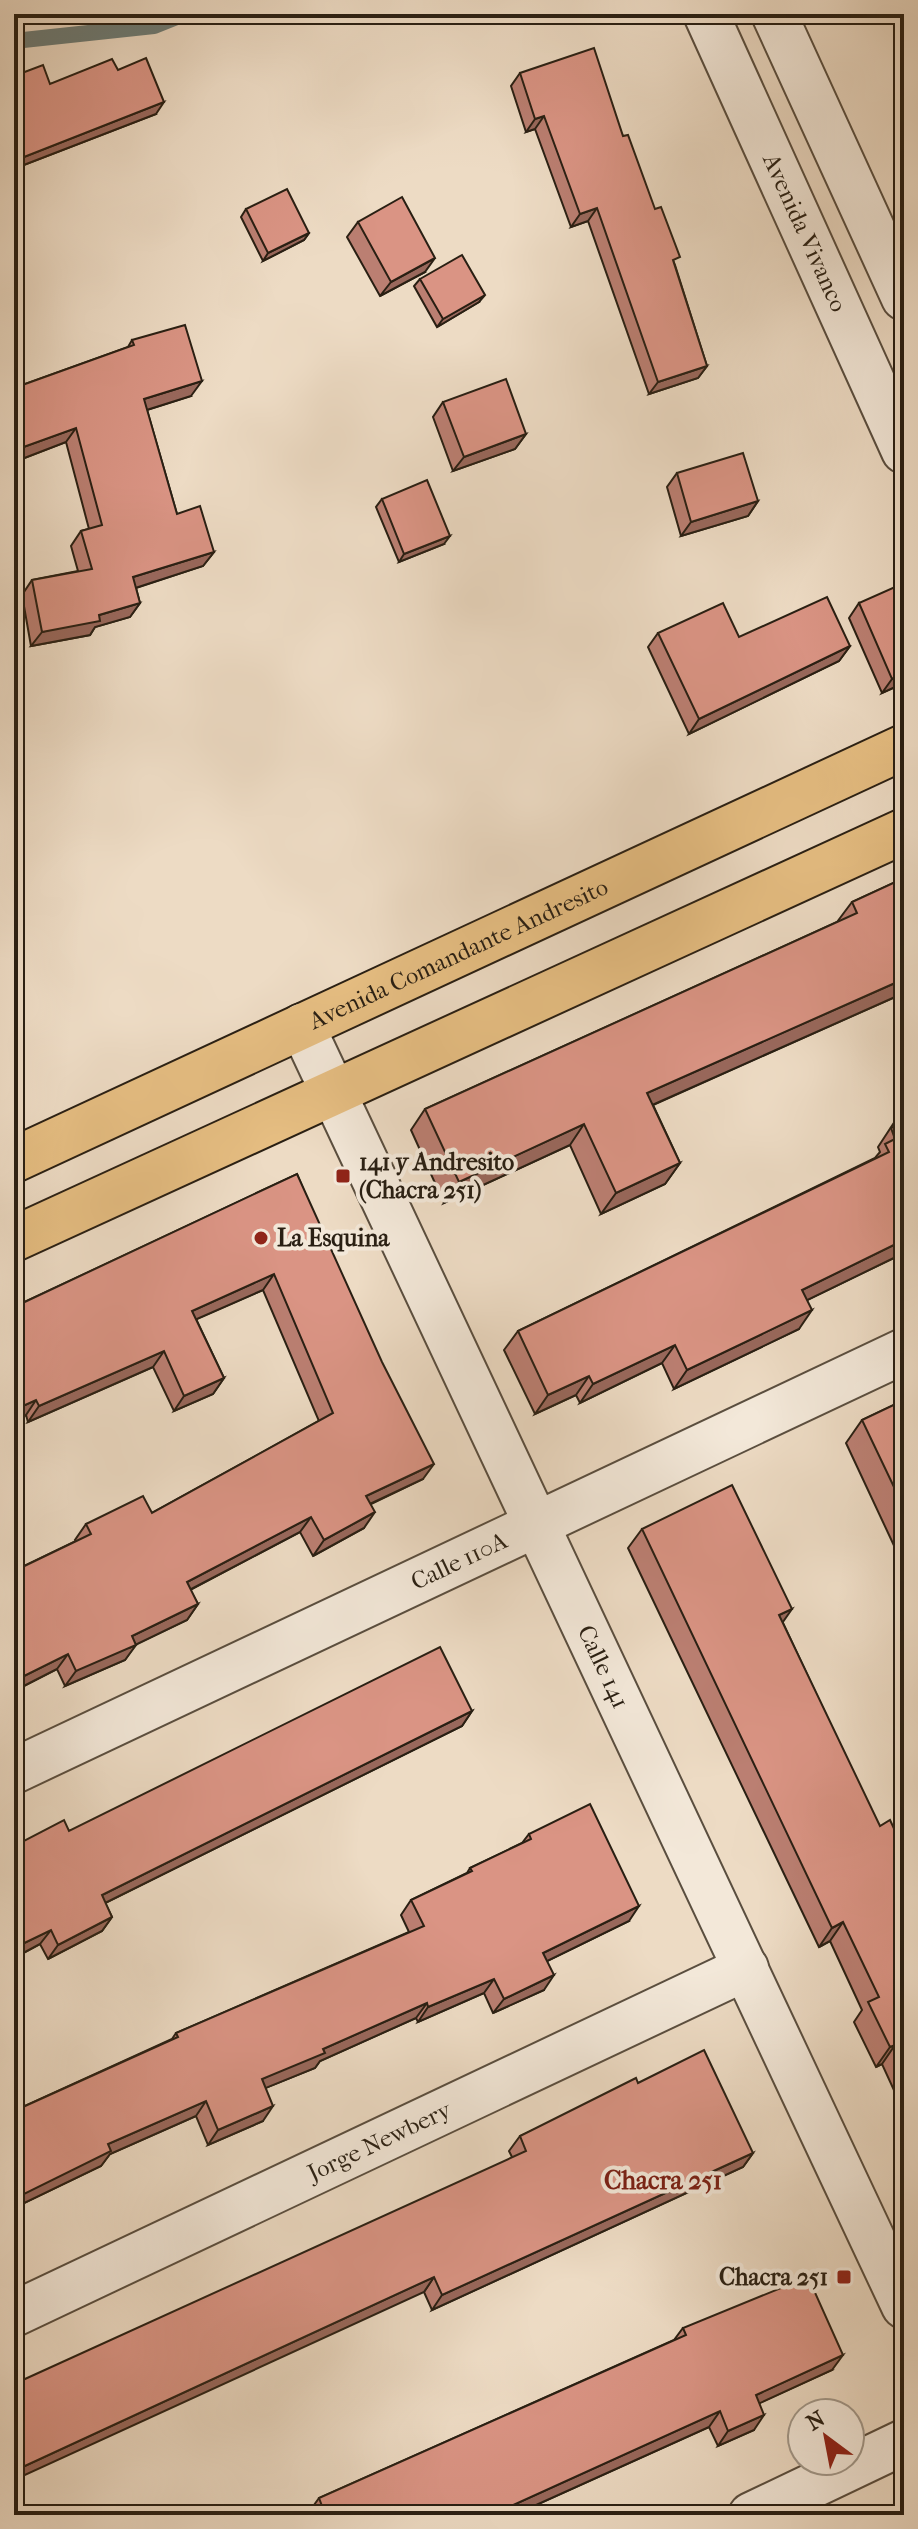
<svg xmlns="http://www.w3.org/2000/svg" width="918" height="2529" viewBox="0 0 918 2529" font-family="'IM FELL French Canon',serif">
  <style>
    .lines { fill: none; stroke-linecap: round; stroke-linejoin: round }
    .stream { stroke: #6d7c77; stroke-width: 16 }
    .minor-casing { stroke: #5a4e3f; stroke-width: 48 }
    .major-casing { stroke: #291f13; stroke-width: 48 }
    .minor { stroke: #f3e8d9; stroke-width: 44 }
    .major { stroke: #e6be82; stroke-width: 44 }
    .wall { fill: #bb7f72; stroke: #291f13; stroke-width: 2 }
    .shaded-wall { fill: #99685c; stroke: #291f13; stroke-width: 2 }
    .building { fill: #da9484; stroke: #291f13; stroke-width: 2 }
    .poi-dot { fill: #8f2418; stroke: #f3e8d9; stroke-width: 3 }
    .labels { text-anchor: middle; stroke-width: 8; stroke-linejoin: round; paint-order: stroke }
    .street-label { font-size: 24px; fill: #291f13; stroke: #f3e8d9 }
    .poi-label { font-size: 24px; font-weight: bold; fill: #291f13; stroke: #f3e8d9; text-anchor: start }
    .neighbourhood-label { font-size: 26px; font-weight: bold; fill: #7a1f14; stroke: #f3e8d9 }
  </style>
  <rect width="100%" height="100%" fill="#eddbc4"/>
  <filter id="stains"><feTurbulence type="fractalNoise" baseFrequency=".0025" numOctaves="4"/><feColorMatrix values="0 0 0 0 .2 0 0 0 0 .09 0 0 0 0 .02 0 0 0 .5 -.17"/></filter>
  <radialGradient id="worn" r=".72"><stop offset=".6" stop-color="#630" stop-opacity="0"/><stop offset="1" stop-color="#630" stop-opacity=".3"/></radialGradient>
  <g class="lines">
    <polyline class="stream" points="14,41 154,26 184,14"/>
    <defs>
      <g id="minor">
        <path id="s1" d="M706,14L904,451"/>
        <polyline points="774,14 904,298"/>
        <path id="s2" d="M302,1026L904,2306"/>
        <path id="s3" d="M14,1771L904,1351"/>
        <path id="s4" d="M14,2314L746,1968"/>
        <polyline points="751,2515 904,2442"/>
      </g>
      <g id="major">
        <path id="s5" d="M14,1160L904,747"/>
        <polyline points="14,1239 904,831"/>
      </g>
    </defs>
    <use href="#minor" class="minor-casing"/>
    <use href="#major" class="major-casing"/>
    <use href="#minor" class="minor"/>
    <use href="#major" class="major"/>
  </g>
  <g class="wall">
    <polygon points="118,70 156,114 16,168 14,164 14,76 50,84"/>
    <polygon points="520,73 623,136 675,265 707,366 698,378 649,394 588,221 571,227 535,129 526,132 511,86"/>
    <polygon points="246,209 309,233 304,240 263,261 241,217"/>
    <polygon points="358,222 425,272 380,296 347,237"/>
    <polygon points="420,279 479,302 437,327 414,286"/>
    <polygon points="132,340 191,396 147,410 177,514 214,552 203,566 136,588 140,603 130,617 95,627 90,635 31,646 22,595 32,580 78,571 71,546 81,531 89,529 66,442 14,462 14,388 128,347"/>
    <polygon points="443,402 526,434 515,449 453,471 433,417"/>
    <polygon points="677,473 758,501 748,516 681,536 667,487"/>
    <polygon points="382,499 444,544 399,562 376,507"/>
    <polygon points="859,603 904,683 882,693 849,618"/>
    <polygon points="658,633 739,637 850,646 839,661 689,734 648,647"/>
    <polygon points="904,878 904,993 653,1105 680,1163 665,1184 601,1214 570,1145 444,1203 411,1130 425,1109 837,922 852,902"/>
    <polygon points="904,1110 904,1253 807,1300 799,1329 674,1389 662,1363 580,1403 576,1395 535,1414 504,1350 518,1331 875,1158 880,1152 878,1147 901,1112"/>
    <polygon points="297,1174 423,1479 371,1504 364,1528 313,1556 300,1532 190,1590 198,1604 187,1620 136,1644 125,1660 65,1686 57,1669 14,1691 14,1571 76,1541 75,1540 86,1524 152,1513 319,1421 263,1290 196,1319 224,1378 213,1394 174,1411 153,1367 28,1422 26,1415 14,1421 14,1307"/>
    <polygon points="904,1400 904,1567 846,1443 862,1420"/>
    <polygon points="642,1529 783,1623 904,1881 904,2112 882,2064 876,2067 854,2022 862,2010 830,1941 819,1947 628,1548"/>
    <polygon points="472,1711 462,1726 105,1903 112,1917 102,1931 48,1959 40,1944 14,1958 14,1846 69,1831"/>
    <polygon points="529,1834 629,1921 547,1961 544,1990 493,2013 484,1993 418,2022 416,2018 320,2061 315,2068 265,2088 263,2121 208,2145 196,2116 110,2154 101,2166 14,2208 14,2111 172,2039 176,2033 409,1932 401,1915 411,1900 467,1873 470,1868 522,1843"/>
    <polygon points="638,2083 753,2153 743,2167 432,2310 424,2292 512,2157 509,2151 520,2136"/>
    <polygon points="683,2328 832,2370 759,2403 754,2430 718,2446 709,2427 514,2515 302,2515 309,2512 319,2498 674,2340"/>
  </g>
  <g class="shaded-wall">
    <polygon points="164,102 156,114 16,168 24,157"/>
    <polygon points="544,116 535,129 526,132 535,119"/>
    <polygon points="597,208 588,221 571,227 580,214"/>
    <polygon points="309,233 304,240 263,261 268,253"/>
    <polygon points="435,258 425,272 380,296 391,282"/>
    <polygon points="485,295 479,302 437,327 443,319"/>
    <polygon points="707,366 698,378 649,394 658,382"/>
    <polygon points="202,381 191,396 134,414 144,399"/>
    <polygon points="76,428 66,442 14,462 14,455 18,449"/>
    <polygon points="526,434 515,449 453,471 464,457"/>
    <polygon points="758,501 748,516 681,536 691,522"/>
    <polygon points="450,536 444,544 399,562 404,554"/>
    <polygon points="214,552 203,566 123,592 133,577"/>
    <polygon points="140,603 130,617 95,627 90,635 31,646 42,632"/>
    <polygon points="850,646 839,661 689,734 699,719"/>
    <polygon points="904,673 904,683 882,693 892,679"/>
    <polygon points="904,979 904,993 632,1114 647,1093"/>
    <polygon points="584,1124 570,1145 444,1203 459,1182"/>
    <polygon points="680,1163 665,1184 601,1214 616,1193"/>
    <polygon points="904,1240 904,1253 789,1309 802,1290"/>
    <polygon points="274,1274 263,1290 181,1326 192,1311"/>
    <polygon points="812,1310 799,1329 674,1389 687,1370"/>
    <polygon points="675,1345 662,1363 580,1403 593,1384"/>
    <polygon points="164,1351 153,1367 28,1422 39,1406"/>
    <polygon points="589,1376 576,1395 535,1414 548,1395"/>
    <polygon points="224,1378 213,1394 174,1411 184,1396"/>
    <polygon points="36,1400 26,1415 14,1421 14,1410"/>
    <polygon points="434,1464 423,1479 355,1511 366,1496"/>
    <polygon points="375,1512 364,1528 313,1556 324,1540"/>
    <polygon points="311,1517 300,1532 176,1597 187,1582"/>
    <polygon points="198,1604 187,1620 129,1648 136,1645 125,1660 65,1686 76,1671 132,1636"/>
    <polygon points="792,1609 778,1629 779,1615"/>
    <polygon points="68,1654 57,1669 14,1691 14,1681"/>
    <polygon points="472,1711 462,1726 91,1910 102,1895"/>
    <polygon points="904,1863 904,1868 895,1880 897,1866"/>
    <polygon points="639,1906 629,1921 533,1968 543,1953"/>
    <polygon points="112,1917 102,1931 48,1959 58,1945"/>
    <polygon points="843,1922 830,1941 819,1947 832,1928"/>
    <polygon points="51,1930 40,1944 14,1958 14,1948"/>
    <polygon points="554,1975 544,1990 493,2013 504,1999"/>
    <polygon points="494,1979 484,1993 418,2022 428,2007"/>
    <polygon points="427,2003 416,2018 320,2061 315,2068 251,2094 262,2079 323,2049"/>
    <polygon points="895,2045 882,2064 876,2067 890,2047"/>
    <polygon points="206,2101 196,2116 110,2154 101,2166 14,2208 14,2199 108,2144"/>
    <polygon points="273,2106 263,2121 208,2145 218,2130"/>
    <polygon points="753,2153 743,2167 432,2310 442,2295"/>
    <polygon points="434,2277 424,2292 14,2480 14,2471"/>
    <polygon points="843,2355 832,2370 745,2410 756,2395"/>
    <polygon points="720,2411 709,2427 514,2515 491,2515"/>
    <polygon points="764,2415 754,2430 718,2446 728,2431"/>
  </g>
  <g class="building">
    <polygon points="594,48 623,136 628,135 655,209 661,207 680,257 673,260 707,366 658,382 597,208 580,214 544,116 535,119 520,73"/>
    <polygon points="146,58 164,102 24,157 14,131 14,76 43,65 50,84 112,59 118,70"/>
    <polygon points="287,189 309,233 268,253 246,209"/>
    <polygon points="402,197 435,258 391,282 358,222"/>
    <polygon points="462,255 485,295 443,319 420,279"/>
    <polygon points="185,325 202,381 144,399 177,514 200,506 214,552 133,577 140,603 99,615 100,621 42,632 32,580 92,569 81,531 102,525 76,428 18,449 14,438 14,388 134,345 132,340"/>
    <polygon points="506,379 526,434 464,457 443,402"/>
    <polygon points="743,453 758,501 691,522 677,473"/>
    <polygon points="427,480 450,536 404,554 382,499"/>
    <polygon points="904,583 904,673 892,679 859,603"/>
    <polygon points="827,597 850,646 699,719 658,633 723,603 739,637"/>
    <polygon points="904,878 904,979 647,1093 680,1163 616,1193 584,1124 459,1182 425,1109 857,913 852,902"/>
    <polygon points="904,1122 904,1240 802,1290 812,1310 687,1370 675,1345 593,1384 589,1376 548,1395 518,1331 889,1152 885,1144 895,1139 891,1128"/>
    <polygon points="297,1174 382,1362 434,1464 366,1496 375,1512 324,1540 311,1517 187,1582 198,1604 132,1636 136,1645 76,1671 68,1654 14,1681 14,1571 91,1534 86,1524 143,1496 152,1513 333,1413 274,1274 192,1311 224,1378 184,1396 164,1351 39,1406 36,1400 14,1410 14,1307"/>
    <polygon points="904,1400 904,1508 862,1420"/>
    <polygon points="732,1485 792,1609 779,1615 880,1826 890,1820 904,1850 904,1863 897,1866 904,1881 904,2064 895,2045 890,2047 868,2002 879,1997 843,1922 832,1928 642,1529"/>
    <polygon points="440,1647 472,1711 102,1895 112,1917 58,1945 51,1930 14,1948 14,1846 64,1820 69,1831"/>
    <polygon points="590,1804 639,1906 543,1953 554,1975 504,1999 494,1979 428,2007 427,2003 323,2049 325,2053 262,2079 273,2106 218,2130 206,2101 108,2144 111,2151 14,2199 14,2111 178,2037 176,2033 424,1926 411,1900 472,1871 470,1868 531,1839 529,1834"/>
    <polygon points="704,2050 753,2153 442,2295 434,2277 14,2471 14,2384 526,2151 520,2136 636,2078 638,2083"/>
    <polygon points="808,2277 843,2355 756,2395 764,2415 728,2431 720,2411 491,2515 302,2515 322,2506 319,2498 686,2335 683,2328"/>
  </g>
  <g class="poi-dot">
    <rect x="335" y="1168" width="16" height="16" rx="4"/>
    <circle cx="261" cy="1238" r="8"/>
    <rect x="836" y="2269" width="16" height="16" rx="4"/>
  </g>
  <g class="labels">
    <g class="street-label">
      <text dy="8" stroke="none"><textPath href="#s1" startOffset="240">Avenida Vivanco</textPath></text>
      <text dy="8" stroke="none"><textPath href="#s5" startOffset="490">Avenida Comandante Andresito</textPath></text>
      <text dy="8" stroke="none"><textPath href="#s3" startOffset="492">Calle 110A</textPath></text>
      <text dy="8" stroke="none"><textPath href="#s2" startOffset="708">Calle 141</textPath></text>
      <text dy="8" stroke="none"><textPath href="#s4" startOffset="404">Jorge Newbery</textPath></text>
    </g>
    <g class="poi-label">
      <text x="359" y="1170">141 y Andresito<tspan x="359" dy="28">(Chacra 251)</tspan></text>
      <text x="277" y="1246">La Esquina</text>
      <text x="828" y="2285" text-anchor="end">Chacra 251</text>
    </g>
    <g class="neighbourhood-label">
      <text x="663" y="2189">Chacra 251</text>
    </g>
  </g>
  <rect width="918" height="2529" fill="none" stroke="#eddbc4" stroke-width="48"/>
  <rect x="16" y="16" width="886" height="2497" fill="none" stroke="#291f13" stroke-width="4"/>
  <rect x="24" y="24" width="870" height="2481" fill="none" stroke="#291f13" stroke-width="2"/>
  <g transform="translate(826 2437) rotate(328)"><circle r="38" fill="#f3e8d9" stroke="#a2988a" stroke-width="2"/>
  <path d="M0-6L14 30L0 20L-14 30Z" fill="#8f2418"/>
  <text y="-12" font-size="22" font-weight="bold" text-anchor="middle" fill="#291f13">N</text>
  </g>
  <rect width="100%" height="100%" filter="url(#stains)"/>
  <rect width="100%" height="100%" fill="url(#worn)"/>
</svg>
